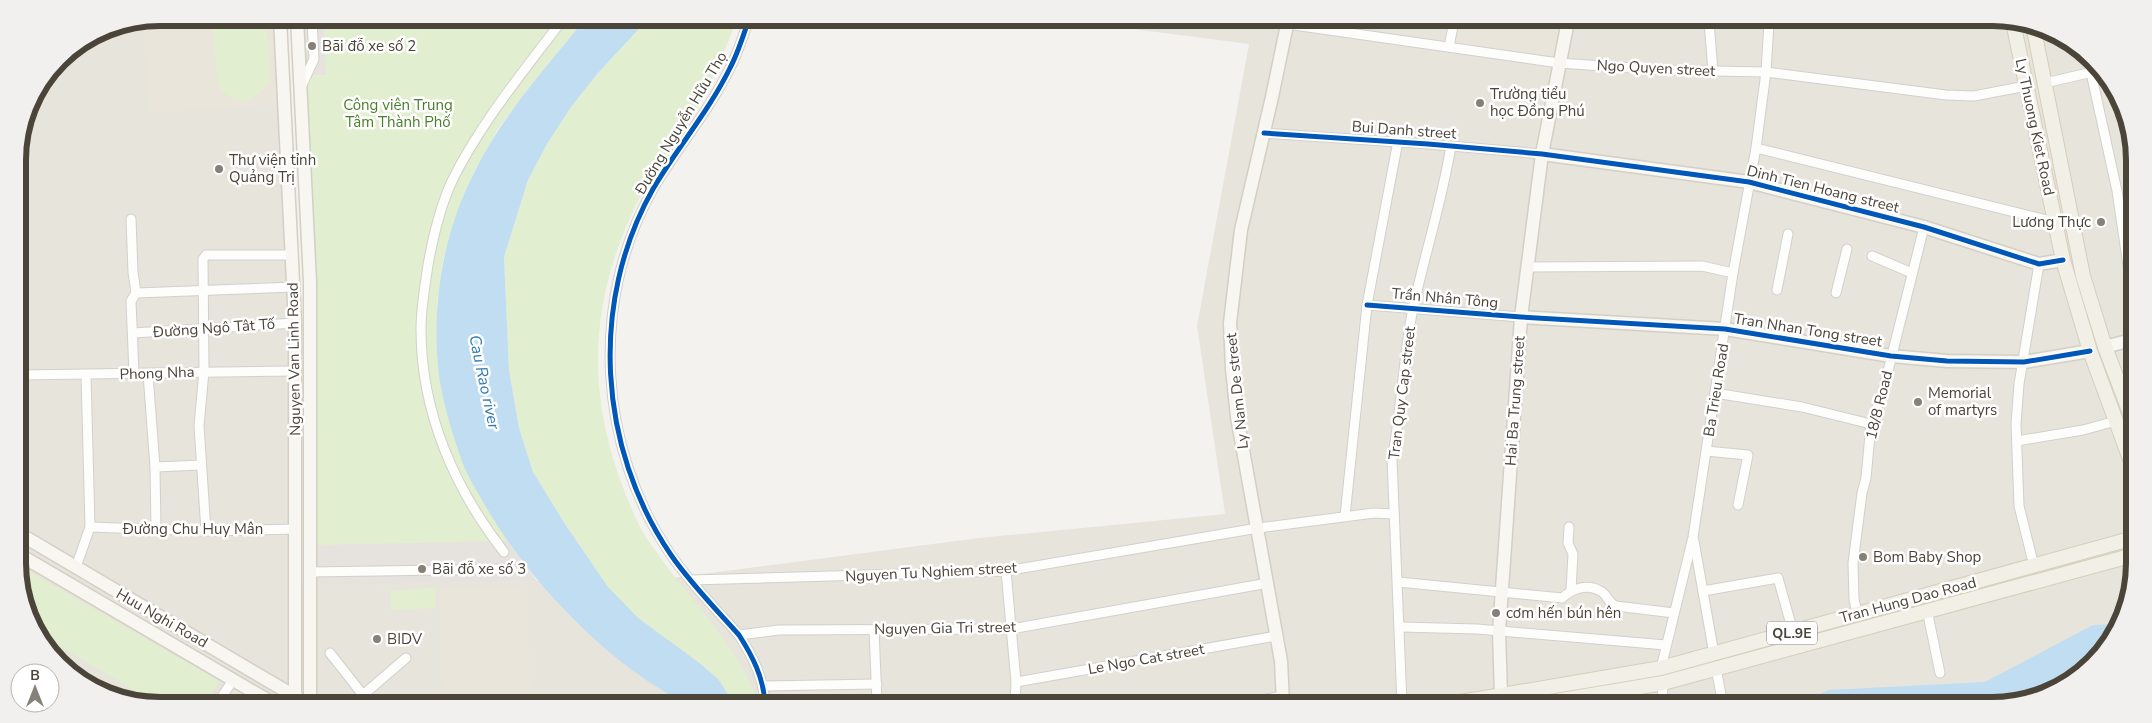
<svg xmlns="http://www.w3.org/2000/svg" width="2152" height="723" viewBox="0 0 2152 723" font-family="'Nunito Sans',sans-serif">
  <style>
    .residential { fill: #e7e4dc }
    .education { fill: #eae5da }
    .green { fill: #e1eecf }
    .parking { fill: #e6e3df }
    .water { fill: #c0ddf1 }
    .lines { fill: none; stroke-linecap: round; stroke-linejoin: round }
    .street-casing { stroke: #d2d0cb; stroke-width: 11 }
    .secondary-casing { stroke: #d3cfc5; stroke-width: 15 }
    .primary-casing { stroke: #d6cebb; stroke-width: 16 }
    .street { stroke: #fdfdfc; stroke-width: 9 }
    .secondary { stroke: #f7f6f1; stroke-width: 12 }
    .primary { stroke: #f2efe6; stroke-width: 14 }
    .cycleway-casing { stroke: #fff; stroke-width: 8 }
    .cycleway { stroke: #0057b8; stroke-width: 5 }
    .poi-dot { fill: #868178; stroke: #fff; stroke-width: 2 }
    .labels { text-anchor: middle; stroke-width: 5; stroke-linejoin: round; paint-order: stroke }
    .shield { fill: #fff; stroke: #817c74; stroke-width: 1 }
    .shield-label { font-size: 14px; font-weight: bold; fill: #4b4439 }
    .poi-label { font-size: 15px; fill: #4b4439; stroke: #fff; text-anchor: start }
    .street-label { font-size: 15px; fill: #4b4439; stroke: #fff }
    .park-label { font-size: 15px; fill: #4a7f2a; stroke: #fff }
    .water-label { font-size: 16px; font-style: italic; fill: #2e7ab2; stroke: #fff }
    .rim { fill: none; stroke: #4b4439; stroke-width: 6 }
  </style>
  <rect width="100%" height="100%" fill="#f4f2ee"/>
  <polygon class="residential" points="160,18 276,18 289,213 296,586 671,578 979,538 1225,514 1197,326 1249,44 1118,27 1119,20 2029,22 2099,66 2132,133 2130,600 2110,642 2079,676 2001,705 123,701 53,657 20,590 18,151 28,105 60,59 106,28"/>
  <g class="education">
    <polygon points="160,18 275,18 280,104 150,113 143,21"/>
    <polygon points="1458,21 1562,21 1554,58 1454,43"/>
    <polygon points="520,587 527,593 530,702 442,701 439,590"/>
  </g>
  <g class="green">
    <path d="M212,18H264C266,32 272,65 270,77C268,87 258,96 249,99C236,103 226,95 218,86Z"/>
    <polygon points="298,18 585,19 527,90 498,129 474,172 454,221 443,261 437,303 438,367 450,422 467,473 518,558 537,581 316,586"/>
    <path d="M648,19H737C722,59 706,96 683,132C670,152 654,172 642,193C582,308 585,413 641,529C646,539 654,548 660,557C692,603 741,649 758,702H733L718,679L698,662L638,618L608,587L565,524L533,472L519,428L509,370L504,257L528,180L547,144L571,107L598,73Z"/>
    <polygon points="20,566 219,681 208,701 152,701 43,636 20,590"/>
    <polygon points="435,588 436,608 391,610 390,591"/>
  </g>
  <g class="parking">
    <polygon points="298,18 323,18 326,75 301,75"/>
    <polygon points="507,541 537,581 316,586 314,545"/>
  </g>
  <g class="water">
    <path d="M585,19H648L598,73L571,107L547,144L528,180L504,257L509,370L519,428L533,472L565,524L608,587L638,618L698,662L718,679L733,702C721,702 691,705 681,702C675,700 668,694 662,690C625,668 591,638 562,607C530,574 506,541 483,502C478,492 471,482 466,471C455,444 440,395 438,366C432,299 444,231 475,171C503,114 546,68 585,19Z"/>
    <polygon points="2118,624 2110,642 2086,668 2059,683 2001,705 1799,705 1828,690 1985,682 2093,625"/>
  </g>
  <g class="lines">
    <defs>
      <g id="street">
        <path d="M749,19C743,36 738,53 730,68C709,111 677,148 653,189C589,302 598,448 671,555C691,584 716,609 739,635C753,657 763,677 765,702"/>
        <polyline points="1709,22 1713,71"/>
        <polyline points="1287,24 1559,63 1661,70 1766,72 1946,95 1974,96 2026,86"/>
        <polyline points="1449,47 1454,21"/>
        <polyline points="2088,59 2117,191 2131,286"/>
        <polyline points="2045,83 2101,70"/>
        <polyline points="302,85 314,59 312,18"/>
        <polyline points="1264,133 1428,144 1542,154"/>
        <polyline points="1756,148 2055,222"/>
        <polyline points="131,219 133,272 136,293"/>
        <polyline points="1872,256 1912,273"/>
        <polyline points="1527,267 1702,266 1733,273"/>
        <polyline points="1777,290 1788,234"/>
        <polyline points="1836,293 1847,249"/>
        <polyline points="1367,305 1521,317"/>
        <polyline points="133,333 295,323"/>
        <polyline points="134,374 131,301 136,293 294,287"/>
        <polyline points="148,374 155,467 156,529"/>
        <polyline points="19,375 296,371"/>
        <polyline points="1715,393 1802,407 1871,424"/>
        <polyline points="2017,441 2083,430 2116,421"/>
        <polyline points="1706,451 1748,455 1738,505"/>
        <polyline points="155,467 201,465"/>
        <polyline points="1345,516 1367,305 1398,141"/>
        <polyline points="90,527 206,531 296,529"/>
        <polyline points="1569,527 1568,543 1573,554 1571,590"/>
        <polyline points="206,531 199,426 204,371 203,259 206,255 293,255"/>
        <polyline points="1694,541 1714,654"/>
        <path d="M504,552C454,488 421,412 421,329C421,308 425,286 428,265C433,237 440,207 452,181C481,122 524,71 563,19"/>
        <polyline points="2034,566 2019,506 2016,424 2019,384 2039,264"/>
        <polyline points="76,567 90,527 86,375"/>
        <polyline points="1006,571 1016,682 1015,703"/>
        <polyline points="311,572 512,569"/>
        <polyline points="691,580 1006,571 1258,528 1374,513 1394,514"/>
        <path d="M1398,582L1562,598C1573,588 1588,583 1602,592C1608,596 1608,603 1616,606L1674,613"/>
        <polyline points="1703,591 1778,578 1793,632"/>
        <polyline points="1927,610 1940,673"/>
        <polyline points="1857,614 1854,599 1853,563 1862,493 1866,478 1871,424 1883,391 1924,227"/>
        <polyline points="1400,627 1477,629 1666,645"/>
        <polyline points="874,630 877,702"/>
        <polyline points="739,635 779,630 1011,629 1268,583"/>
        <polyline points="330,653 363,695"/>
        <polyline points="1661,668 1693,537 1733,273 1756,148 1766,72 1769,22"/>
        <polyline points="1716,668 1723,705"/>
        <polyline points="1016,682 1276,636"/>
        <polyline points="764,686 877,684"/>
        <polyline points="1607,692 1608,704"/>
        <polyline points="219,701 233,680"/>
        <polyline points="359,701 363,695 406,658"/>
        <polyline points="1243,703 1284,696"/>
        <path d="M1402,704L1392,459C1402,409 1403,358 1413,308C1425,254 1442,201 1451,146"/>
        <polyline points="1662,704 1663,683"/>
      </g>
      <g id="secondary">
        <polyline points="280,18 295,323 295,701"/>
        <polyline points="297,18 310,282 310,701"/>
        <polyline points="1542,154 1749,182 1924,227 2039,264 2063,260"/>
        <polyline points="1521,317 1725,329 1891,356 1947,361 2024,362 2090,351"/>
        <polyline points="2105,347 2131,340"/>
        <polyline points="20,534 301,700"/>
        <polyline points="20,555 269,701"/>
        <polyline points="1501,695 1499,632 1521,317 1542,154 1568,21"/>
        <polyline points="1283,703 1281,661 1237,417 1232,369 1230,323 1241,230 1272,97 1288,20"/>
      </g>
      <g id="primary">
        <polyline points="2013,22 2063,260 2090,351 2130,459"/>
        <polyline points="2033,25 2083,276 2105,347 2130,413"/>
        <polyline points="1449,704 1661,668 2130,539"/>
        <polyline points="1538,704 1663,683 2130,556"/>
      </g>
    </defs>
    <use href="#street" class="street-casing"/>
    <use href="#secondary" class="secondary-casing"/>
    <use href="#primary" class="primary-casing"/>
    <use href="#street" class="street"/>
    <use href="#secondary" class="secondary"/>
    <use href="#primary" class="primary"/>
    <defs>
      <g id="cycleway">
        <path d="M749,19C743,36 738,53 730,68C709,111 677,148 653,189C589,302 598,448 671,555C691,584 716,609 739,635C753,657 763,677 765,702"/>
        <polyline points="1264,133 1428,144 1542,154 1749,182 1924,227 2039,264 2063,260"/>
        <polyline points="1367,305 1521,317 1725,329 1891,356 1947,361 2024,362 2090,351"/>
      </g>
    </defs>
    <use href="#cycleway" class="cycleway-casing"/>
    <use href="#cycleway" class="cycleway"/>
  </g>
  <g class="poi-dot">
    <circle cx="312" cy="46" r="5"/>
    <circle cx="1480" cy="103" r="5"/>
    <circle cx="219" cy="169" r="5"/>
    <circle cx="2101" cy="222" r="5"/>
    <circle cx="1918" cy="402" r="5"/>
    <circle cx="1863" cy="557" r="5"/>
    <circle cx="422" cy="569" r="5"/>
    <circle cx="1496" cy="613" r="5"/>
    <circle cx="377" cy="639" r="5"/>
  </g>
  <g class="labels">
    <rect class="shield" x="1767" y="621.5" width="50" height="23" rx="4"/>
    <g class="shield-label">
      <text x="1792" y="638">QL.9E</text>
    </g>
    <g class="poi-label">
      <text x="322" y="51">Bãi đỗ xe số 2</text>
      <text x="1490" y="99">Trường tiểu<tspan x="1490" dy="17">học Đồng Phú</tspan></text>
      <text x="229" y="165">Thư viện tỉnh<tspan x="229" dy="17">Quảng Trị</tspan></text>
      <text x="2091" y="227" text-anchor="end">Lương Thực</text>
      <text x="1928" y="398">Memorial<tspan x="1928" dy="17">of martyrs</tspan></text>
      <text x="1873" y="562">Bom Baby Shop</text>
      <text x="432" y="574">Bãi đỗ xe số 3</text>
      <text x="1506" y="618">cơm hến bún hên</text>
      <text x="387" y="644">BIDV</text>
    </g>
    <g class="street-label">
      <text transform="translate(1656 68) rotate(3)" y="5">Ngo Quyen street</text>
      <text transform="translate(681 123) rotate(-59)" y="5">Đường Nguyễn Hữu Thọ</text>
      <text transform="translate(2035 127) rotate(78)" y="5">Ly Thuong Kiet Road</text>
      <text transform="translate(1404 130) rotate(4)" y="5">Bui Danh street</text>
      <text transform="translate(1823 189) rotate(14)" y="5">Dinh Tien Hoang street</text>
      <text transform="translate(1445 298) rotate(5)" y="5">Trần Nhân Tông</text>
      <text transform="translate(214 328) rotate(-4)" y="5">Đường Ngô Tât Tố</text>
      <text transform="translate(1808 330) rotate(9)" y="5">Tran Nhan Tong street</text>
      <text transform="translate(294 359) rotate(-91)" y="5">Nguyen Van Linh Road</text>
      <text transform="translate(157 373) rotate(-2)" y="5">Phong Nha</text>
      <text transform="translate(1716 390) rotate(-81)" y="5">Ba Trieu Road</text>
      <text transform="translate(1237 391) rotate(-96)" y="5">Ly Nam De street</text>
      <text transform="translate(1402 393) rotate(-83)" y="5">Tran Quy Cap street</text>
      <text transform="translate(1515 401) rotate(-86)" y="5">Hai Ba Trung street</text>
      <text transform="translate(1879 405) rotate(-76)" y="5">18/8 Road</text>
      <text x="193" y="534">Đường Chu Huy Mân</text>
      <text transform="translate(931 572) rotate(-3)" y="5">Nguyen Tu Nghiem street</text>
      <text transform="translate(1908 600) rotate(-15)" y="5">Tran Hung Dao Road</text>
      <text transform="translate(162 618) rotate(30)" y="5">Huu Nghi Road</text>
      <text transform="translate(945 628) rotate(-1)" y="5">Nguyen Gia Tri street</text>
      <text transform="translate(1146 659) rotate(-10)" y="5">Le Ngo Cat street</text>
    </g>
    <g class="park-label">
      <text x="398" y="110">Công viên Trung<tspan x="398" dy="17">Tâm Thành Phố</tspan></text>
    </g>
    <g class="water-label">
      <text transform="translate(485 382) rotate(78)" y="6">Cau Rao river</text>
    </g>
  </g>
  <path d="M0 0H2152V723H0ZM160 26H1992A134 134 0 0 1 2126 160V563A134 134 0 0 1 1992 697H160A134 134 0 0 1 26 563V160A134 134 0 0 1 160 26Z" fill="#f1f0ef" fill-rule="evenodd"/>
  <path class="rim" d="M160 26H1992A134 134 0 0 1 2126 160V563A134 134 0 0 1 1992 697H160A134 134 0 0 1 26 563V160A134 134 0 0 1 160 26Z"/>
  <g transform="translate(35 688)"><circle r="24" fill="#ffffff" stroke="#b7b4b0"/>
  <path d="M0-4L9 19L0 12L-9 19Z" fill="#868178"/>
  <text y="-8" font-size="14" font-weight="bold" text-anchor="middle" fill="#4b4439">B</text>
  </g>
</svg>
